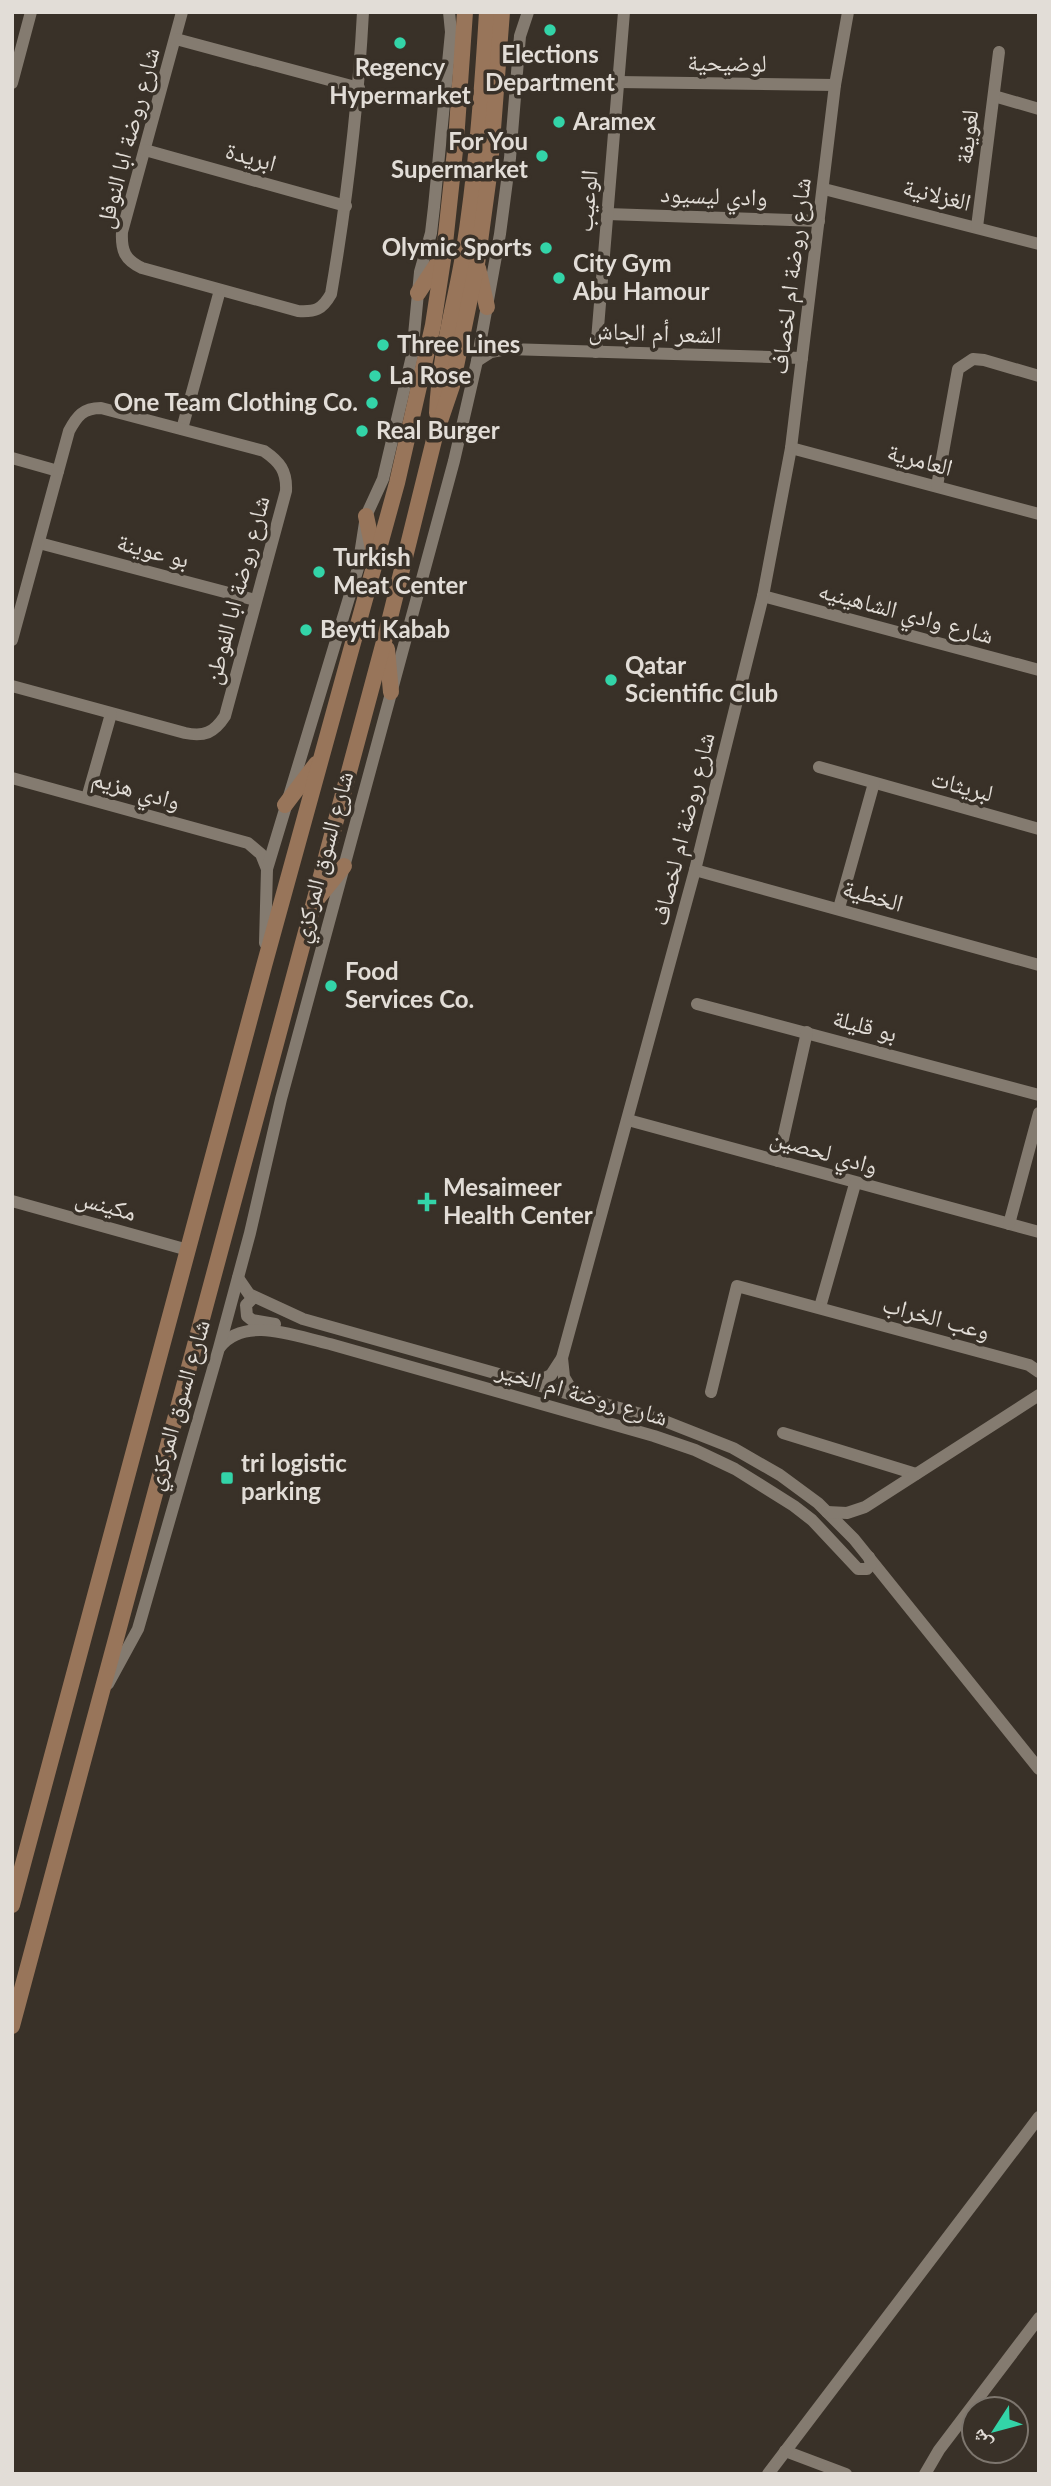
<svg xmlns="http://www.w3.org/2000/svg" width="1051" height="2486" viewBox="0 0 1051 2486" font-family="Lato,'Noto Naskh Arabic',sans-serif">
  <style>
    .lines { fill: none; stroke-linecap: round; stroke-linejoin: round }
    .street { stroke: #847b70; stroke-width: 12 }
    .secondary { stroke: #98755a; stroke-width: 16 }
    .poi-dot { fill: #33d4a8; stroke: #393128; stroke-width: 2.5 }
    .labels { text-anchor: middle; stroke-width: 7; stroke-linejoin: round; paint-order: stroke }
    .poi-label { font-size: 24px; font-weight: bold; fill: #e2ddd7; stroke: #393128; text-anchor: start }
    .street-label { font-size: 24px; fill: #e2ddd7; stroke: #393128 }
  </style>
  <rect width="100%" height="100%" fill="#393128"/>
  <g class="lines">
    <g class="street">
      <path d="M182,12L122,232C121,251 125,260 142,268L298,311C315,312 322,310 331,294C347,200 358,107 363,12"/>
      <polyline points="176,39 359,88"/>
      <polyline points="618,82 835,85"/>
      <polyline points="12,83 31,12"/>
      <polyline points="994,96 1039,109"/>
      <polyline points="145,150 346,206"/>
      <polyline points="824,189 1039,244"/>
      <polyline points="607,214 819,221"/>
      <polyline points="977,227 999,52"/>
      <polyline points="596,352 624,12"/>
      <polyline points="477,361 491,352 506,349 802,358"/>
      <polyline points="182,429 220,290"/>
      <polyline points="791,448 1039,514"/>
      <polyline points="12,458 58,471"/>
      <polyline points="937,486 958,369 973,359 984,360 1039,376"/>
      <polyline points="39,543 255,600"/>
      <polyline points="763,596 1039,670"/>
      <path d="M12,640L69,431C77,416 83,408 101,408L264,451C280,462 287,471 286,491L225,716C214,733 204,737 185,733L12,686"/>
      <polyline points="819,767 1039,829"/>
      <polyline points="12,778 248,843 261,854 267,869"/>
      <polyline points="87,798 111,714"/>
      <polyline points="695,870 1039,965"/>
      <polyline points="839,908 874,783"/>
      <polyline points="265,943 267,869 358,568 366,516 383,479 412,356 420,272 431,233 434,207 451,32 449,12"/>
      <polyline points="697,1004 1039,1095"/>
      <polyline points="628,1120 1039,1232"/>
      <polyline points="778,1161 807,1032"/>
      <polyline points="12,1201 188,1250"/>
      <polyline points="1009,1224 1039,1113"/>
      <polyline points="238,1278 249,1294 303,1319 662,1420 733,1448 780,1475 818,1503 854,1539 1039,1769"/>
      <polyline points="254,1297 246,1305 247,1316 252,1320 275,1324"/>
      <polyline points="820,1307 855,1184"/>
      <path d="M220,1347C245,1315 297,1337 330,1344L654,1436L695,1450L735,1469L794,1506L812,1520L858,1569H867L871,1564L869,1557"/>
      <polyline points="562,1358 564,1377 574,1394"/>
      <polyline points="534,1383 551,1375 562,1358 695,870 763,596 791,448 835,85 848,12"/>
      <polyline points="711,1392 737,1286 1029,1365 1039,1372"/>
      <polyline points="783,1433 916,1474"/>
      <polyline points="827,1512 847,1513 865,1507 1039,1395"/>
      <polyline points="108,1684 138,1629 219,1348 250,1233 281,1099 454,461 477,361 500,234 510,158 520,36 528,12"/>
      <polyline points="785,2451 846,2474"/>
      <polyline points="768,2474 1039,2117"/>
      <polyline points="925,2474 939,2450 1039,2318"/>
    </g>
    <g class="secondary">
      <polyline points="478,268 487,307"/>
      <polyline points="418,293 441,258"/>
      <path d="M437,413C439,360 454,308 463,256C476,175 482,94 487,12"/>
      <polyline points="366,516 375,558"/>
      <polyline points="387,649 391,692"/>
      <polyline points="285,805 316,764"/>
      <polyline points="318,898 344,866"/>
      <polyline points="12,1905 264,966 397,483 433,325 444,253 456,141 465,12"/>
      <polyline points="12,2026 386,634 435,436 452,386 477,264 490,168 502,12"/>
    </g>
  </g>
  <g class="poi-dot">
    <circle cx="550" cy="30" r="7"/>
    <circle cx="400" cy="43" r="7"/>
    <circle cx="559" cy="122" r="7"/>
    <circle cx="542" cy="156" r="7"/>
    <circle cx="546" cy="248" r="7"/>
    <circle cx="559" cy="278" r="7"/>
    <circle cx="383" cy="345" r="7"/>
    <circle cx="375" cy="376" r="7"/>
    <circle cx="372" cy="403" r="7"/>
    <circle cx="362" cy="431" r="7"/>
    <circle cx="319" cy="572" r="7"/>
    <circle cx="306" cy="630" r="7"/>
    <circle cx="611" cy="680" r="7"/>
    <circle cx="331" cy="986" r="7"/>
    <path d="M423.5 1191.5h7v7h7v7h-7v7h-7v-7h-7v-7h7z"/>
    <rect x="220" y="1471" width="14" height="14" rx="3.5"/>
  </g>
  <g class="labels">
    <g class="poi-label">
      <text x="550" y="63" text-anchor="middle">Elections<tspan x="550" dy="28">Department</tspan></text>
      <text x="400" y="76" text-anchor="middle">Regency<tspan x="400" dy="28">Hypermarket</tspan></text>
      <text x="573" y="130">Aramex</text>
      <text x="528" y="150" text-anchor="end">For You<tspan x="528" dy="28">Supermarket</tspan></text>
      <text x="532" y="256" text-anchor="end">Olymic Sports</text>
      <text x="573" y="272">City Gym<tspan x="573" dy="28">Abu Hamour</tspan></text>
      <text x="397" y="353">Three Lines</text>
      <text x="389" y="384">La Rose</text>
      <text x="358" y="411" text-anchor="end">One Team Clothing Co.</text>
      <text x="376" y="439">Real Burger</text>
      <text x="333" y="566">Turkish<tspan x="333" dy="28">Meat Center</tspan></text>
      <text x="320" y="638">Beyti Kabab</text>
      <text x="625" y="674">Qatar<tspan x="625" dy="28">Scientific Club</tspan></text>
      <text x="345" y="980">Food<tspan x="345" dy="28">Services Co.</tspan></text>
      <text x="443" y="1196">Mesaimeer<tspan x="443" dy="28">Health Center</tspan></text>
      <text x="241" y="1472">tri logistic<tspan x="241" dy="28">parking</tspan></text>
    </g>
    <g class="street-label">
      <text transform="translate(727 63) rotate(1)" y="8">لوضيحية</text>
      <text transform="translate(967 137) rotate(-83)" y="8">لغويفة</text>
      <text transform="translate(128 138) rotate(-75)" y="8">شارع روضة ابا النوفل</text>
      <text transform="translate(251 157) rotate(16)" y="8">ابريدة</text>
      <text transform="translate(937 195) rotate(14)" y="8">الغزلانية</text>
      <text transform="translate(714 196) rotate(2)" y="8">وادي ليسيود</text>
      <text transform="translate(587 201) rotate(-85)" y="8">الوعيب</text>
      <text transform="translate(791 276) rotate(-83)" y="8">شارع روضة ام لخصاف</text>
      <text transform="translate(655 333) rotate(2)" y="8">الشعر أم الجاش</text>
      <text transform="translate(920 460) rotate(15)" y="8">العامرية</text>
      <text transform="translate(153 551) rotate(15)" y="8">بو عوينة</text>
      <text transform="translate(237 590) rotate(-75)" y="8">شارع روضة ابا الفوطن</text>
      <text transform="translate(906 613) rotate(15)" y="8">شارع وادي الشاهينيه</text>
      <text transform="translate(962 786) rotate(15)" y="8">لبريثات</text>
      <text transform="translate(136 790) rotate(16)" y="8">وادي هزيم</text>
      <text transform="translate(683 829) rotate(-76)" y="8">شارع روضة ام لخصاف</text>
      <text transform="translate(323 857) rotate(-75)" y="8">شارع السوق المركزي</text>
      <text transform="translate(873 896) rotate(16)" y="8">الخطية</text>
      <text transform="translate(865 1026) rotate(15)" y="8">بو قليلة</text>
      <text transform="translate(824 1152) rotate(16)" y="8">وادي لحصين</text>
      <text transform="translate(106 1205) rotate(16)" y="8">مكينس</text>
      <text transform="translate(936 1318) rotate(15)" y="8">وعب الخراب</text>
      <text transform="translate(582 1394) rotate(16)" y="8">شارع روضة ام الخير</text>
      <text transform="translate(178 1405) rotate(-74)" y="8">شارع السوق المركزي</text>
    </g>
  </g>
  <rect width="1051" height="2486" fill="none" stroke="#e2ddd7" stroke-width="28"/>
  <g transform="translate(995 2430) rotate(234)"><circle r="33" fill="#393128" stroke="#7d766e" stroke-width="2"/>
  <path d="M0-5L12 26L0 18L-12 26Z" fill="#33d4a8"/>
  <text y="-10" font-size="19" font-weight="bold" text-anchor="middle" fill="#e2ddd7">ش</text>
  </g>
</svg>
